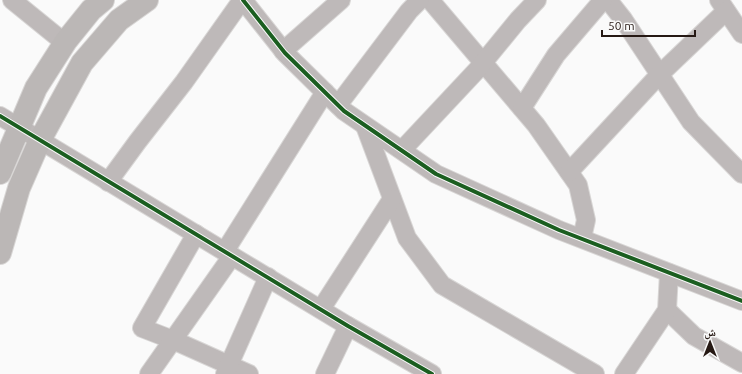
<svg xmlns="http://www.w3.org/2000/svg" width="742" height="374" viewBox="0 0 742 374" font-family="Ubuntu,'Noto Naskh Arabic',sans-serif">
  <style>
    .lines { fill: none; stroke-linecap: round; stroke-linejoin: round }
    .minor-casing { stroke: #d8d6d5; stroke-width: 20 }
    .highway-casing { stroke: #d8d6d5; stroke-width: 24 }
    .minor { stroke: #beb9b9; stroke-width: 18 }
    .highway { stroke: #bbb7b6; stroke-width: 22 }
    .cycleway-casing { stroke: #fafafa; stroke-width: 6 }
    .cycleway { stroke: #1b5e20; stroke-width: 4 }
  </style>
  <rect width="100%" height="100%" fill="#fafafa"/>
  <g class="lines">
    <defs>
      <g id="minor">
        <polyline points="12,0 60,39"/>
        <polyline points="243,0 285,53 344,111 436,174 559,230 742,301"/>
        <polyline points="430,0 536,125 578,185 586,220 582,238"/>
        <polyline points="608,0 623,19 691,122 742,174"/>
        <polyline points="719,0 742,34"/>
        <polyline points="283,51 341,0"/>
        <polyline points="338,105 409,11 420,0"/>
        <polyline points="522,108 556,55 603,0"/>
        <polyline points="0,116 348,326 432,374"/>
        <polyline points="365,126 407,238 442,285 595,374"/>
        <polyline points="402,150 477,70 518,20 537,0"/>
        <polyline points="569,172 659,75 726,11"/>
        <polyline points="108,182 138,141 184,82 242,0"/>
        <polyline points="196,234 142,328 173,340 249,374"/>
        <polyline points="225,251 325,92"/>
        <polyline points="321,309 392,199"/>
        <polyline points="667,310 694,336 742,363"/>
        <polyline points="149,374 232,256"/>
        <polyline points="225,374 268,277"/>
        <polyline points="325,374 348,326"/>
        <polyline points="624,374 667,310 669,273"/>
      </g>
      <g id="highway">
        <polyline points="0,173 36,88 66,41 91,10 103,0"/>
        <polyline points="0,253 19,188 40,140 82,63 119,20 147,0"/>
      </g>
    </defs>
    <use href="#minor" class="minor-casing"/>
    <use href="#highway" class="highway-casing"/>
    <use href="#minor" class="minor"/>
    <use href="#highway" class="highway"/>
    <defs>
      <g id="cycleway">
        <polyline points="243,0 285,53 344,111 436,174 559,230 742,301"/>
        <polyline points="0,116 348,326 432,374"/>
      </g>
    </defs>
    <use href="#cycleway" class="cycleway-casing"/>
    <use href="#cycleway" class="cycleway"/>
  </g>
  <g transform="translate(710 342)" stroke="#fafafa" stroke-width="3" paint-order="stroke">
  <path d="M0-3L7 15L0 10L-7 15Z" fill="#261914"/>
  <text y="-6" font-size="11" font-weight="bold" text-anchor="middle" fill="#261914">ش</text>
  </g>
  <path d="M602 30v6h93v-6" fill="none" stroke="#261914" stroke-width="2"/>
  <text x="608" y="30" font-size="12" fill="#261914" stroke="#fafafa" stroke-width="3" paint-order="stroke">50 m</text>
</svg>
